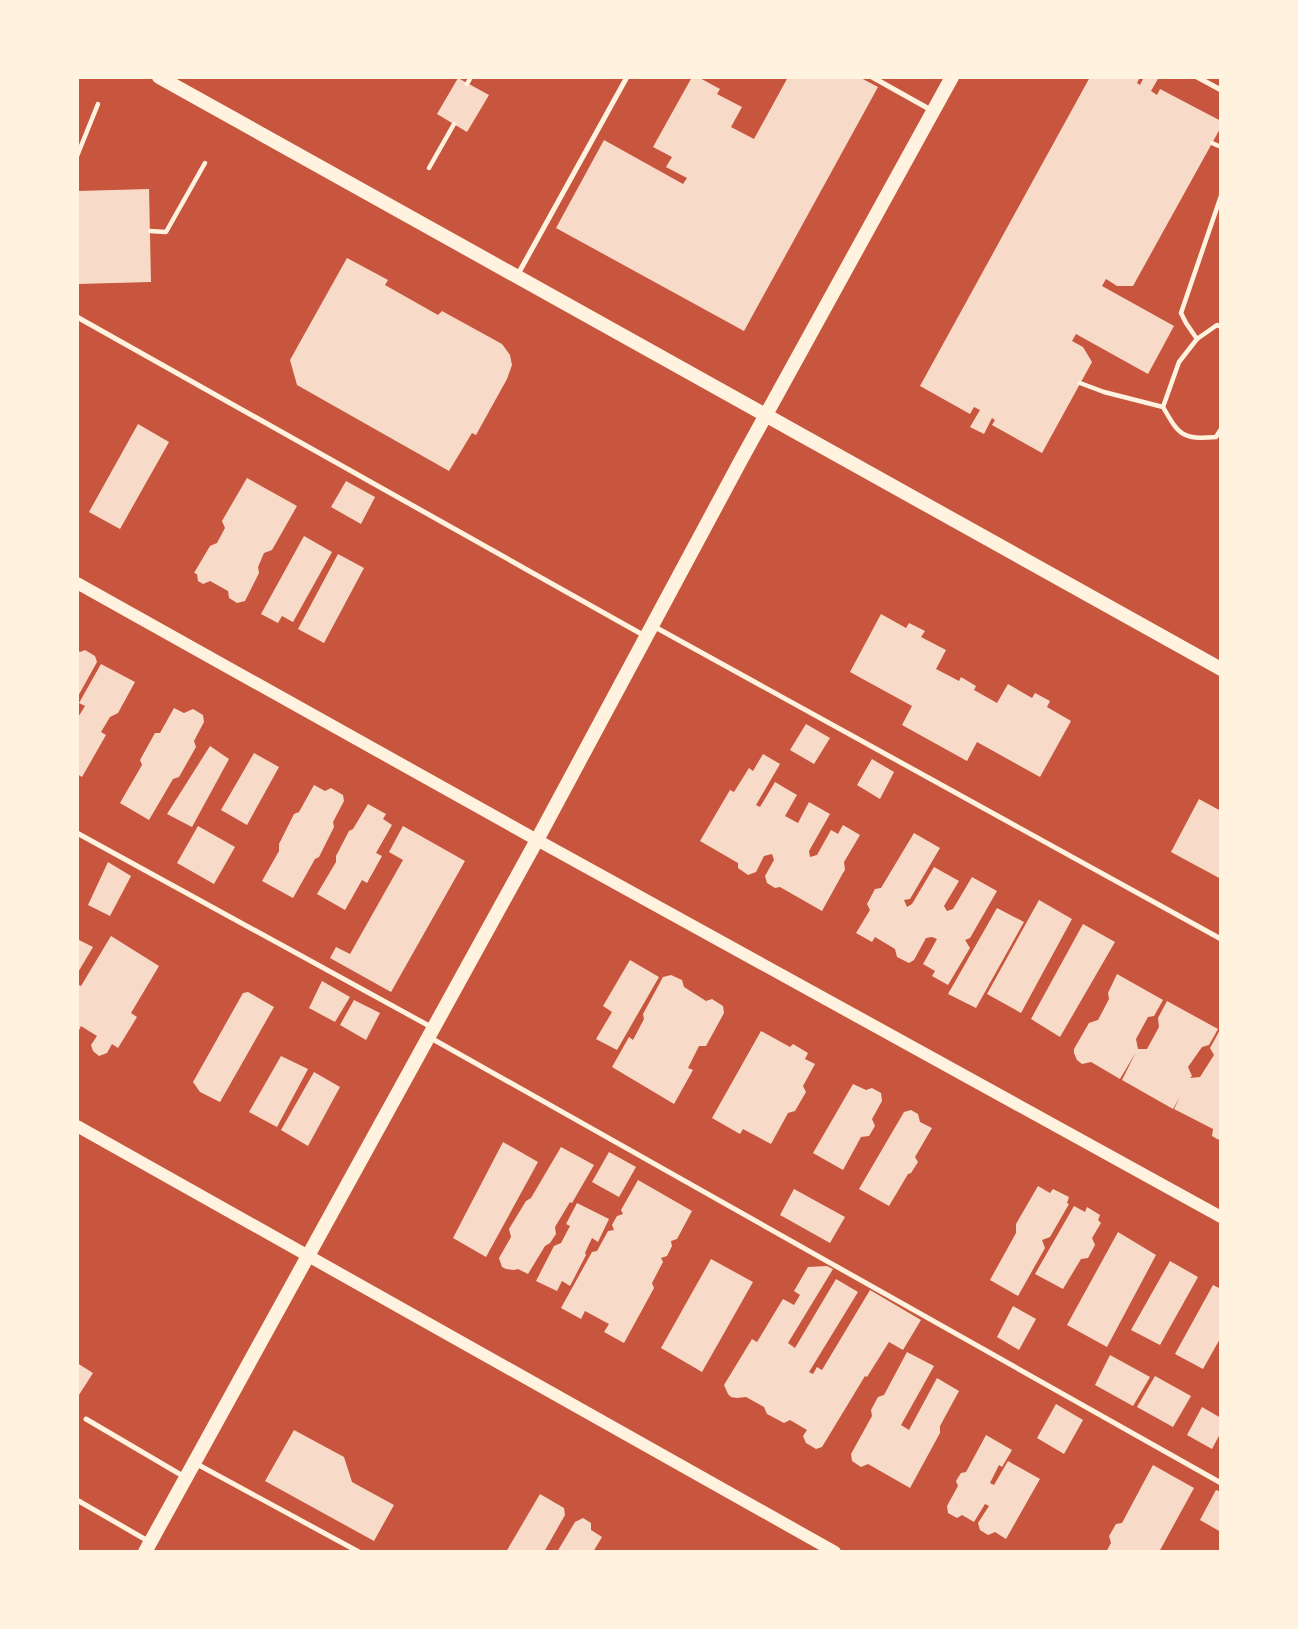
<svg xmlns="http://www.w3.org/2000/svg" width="1298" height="1629" viewBox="0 0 1298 1629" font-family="'Exo 2',sans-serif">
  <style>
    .building { fill: #f7dbc8 }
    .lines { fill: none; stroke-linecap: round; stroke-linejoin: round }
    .path { stroke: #fff3e0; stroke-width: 4.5 }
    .service { stroke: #fff3e0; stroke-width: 5 }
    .tertiary { stroke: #fff3e0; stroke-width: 12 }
    .secondary { stroke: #fff3e0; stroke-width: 14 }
  </style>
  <rect width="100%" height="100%" fill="#c8553d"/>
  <g class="building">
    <polygon points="692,77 698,77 720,89 717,94 742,107 731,127 754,139 788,77 859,77 878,87 744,331 556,228 604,140 683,184 687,178 666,167 672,157 653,147"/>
    <polygon points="1090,77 1140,77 1137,83 1140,85 1144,77 1159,77 1151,91 1157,95 1160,89 1221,121 1221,127 1133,286 1117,286 1106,279 1102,286 1174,326 1148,374 1076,334 1072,341 1083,347 1092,362 1042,453 992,425 995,420 992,418 984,434 970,427 980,410 974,407 970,414 920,386"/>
    <polygon points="458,78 489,95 467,132 437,114"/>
    <polygon points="149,189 151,282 77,284 77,191"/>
    <polygon points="347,258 388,280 385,285 438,315 442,311 502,344 510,355 512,365 507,379 476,435 472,433 449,471 297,385 290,360"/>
    <polygon points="138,424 169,442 120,529 89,512"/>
    <polygon points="247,478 297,506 272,550 264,553 258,567 259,573 245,601 237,603 229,598 228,591 210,581 203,584 198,581 197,574 194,573 210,546 217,543 225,528 222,521"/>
    <polygon points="346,481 375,497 361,524 331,507"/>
    <polygon points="304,536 332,552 293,622 282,616 278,623 261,614"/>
    <polygon points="338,554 364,568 324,643 298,629"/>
    <polygon points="881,614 906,628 909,623 925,631 921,637 946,650 936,669 959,681 961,677 976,686 974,690 997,703 1008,684 1032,698 1035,693 1050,701 1047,707 1071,721 1040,777 977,742 967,761 902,725 912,706 850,672"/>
    <polygon points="77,650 80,652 85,650 95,656 97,662 77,698"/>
    <polygon points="101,664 135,682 118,713 110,717 101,732 106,735 82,777 77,774 77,719 85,706 79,703"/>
    <polygon points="174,708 184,713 193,709 203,715 204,722 194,741 196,747 179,777 173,779 149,820 120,803 142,765 140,760 155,733 160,733"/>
    <polygon points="806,724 830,738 814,764 790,750"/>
    <polygon points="210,746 229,759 192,827 167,814"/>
    <polygon points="254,753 279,767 247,825 221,810"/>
    <polygon points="763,754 780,764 756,805 760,807 775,782 797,795 785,816 798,823 809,802 830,814 809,851 810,857 817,855 831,830 838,834 843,825 860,835 844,862 845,870 843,873 822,911 780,887 775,888 767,883 765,876 774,860 772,854 764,856 756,872 748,875 738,868 738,863 700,841 730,790 734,792 749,768 753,771"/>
    <polygon points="872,759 894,772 880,799 857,785"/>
    <polygon points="314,785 325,791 331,788 343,795 344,801 333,822 334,827 319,857 315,859 293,898 262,881 279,851 279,844 294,814 299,812"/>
    <polygon points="1199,799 1221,811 1221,879 1171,852"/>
    <polygon points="368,804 386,814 383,819 392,825 376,853 382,856 367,883 362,880 345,910 317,894 336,862 336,856 349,831 353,829"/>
    <polygon points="198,826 235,847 214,884 177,863"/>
    <polygon points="403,826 465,861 391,992 330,958 336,947 350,954 403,860 389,852"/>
    <polygon points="914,833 940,848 910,899 904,900 907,907 912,904 934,867 959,881 944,906 947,911 953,909 972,877 997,891 970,938 965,940 970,948 948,985 932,976 935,971 923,964 937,939 932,937 926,938 914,960 909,963 897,957 895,949 875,937 872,942 856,933 870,910 867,904 875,889 881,888"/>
    <polygon points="108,862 131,876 110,916 88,905"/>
    <polygon points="1039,900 1072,919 1021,1013 987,994"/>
    <polygon points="997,908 1024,922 976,1008 948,994"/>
    <polygon points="1083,924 1115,942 1060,1037 1031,1019"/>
    <polygon points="111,936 159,966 131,1013 137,1017 118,1048 112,1044 107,1053 99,1056 93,1051 91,1045 97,1036 81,1026 77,1034 77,984 81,986"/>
    <polygon points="77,939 93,947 77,974"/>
    <polygon points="630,960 659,977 617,1050 596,1039 612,1012 603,1006"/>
    <polygon points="1117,974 1163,1000 1154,1016 1148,1017 1136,1039 1138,1049 1147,1049 1159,1027 1158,1018 1167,1001 1218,1029 1209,1045 1202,1047 1188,1067 1192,1076 1190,1078 1200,1077 1214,1055 1210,1048 1221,1028 1221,1140 1217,1139 1212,1136 1213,1129 1174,1109 1180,1097 1173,1109 1122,1080 1136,1052 1120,1079 1091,1062 1082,1064 1077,1060 1074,1053 1074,1049 1089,1023 1098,1020 1109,999 1108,993"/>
    <polygon points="671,975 682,980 684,987 706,1001 712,999 723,1006 724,1013 706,1046 699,1046 688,1068 693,1070 674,1104 612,1067 629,1037 633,1040 644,1019 643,1014 663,977"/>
    <polygon points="322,981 350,997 335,1022 309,1008"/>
    <polygon points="248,992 274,1007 220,1102 200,1092 193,1082 243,993"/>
    <polygon points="354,1000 380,1013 366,1040 340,1025"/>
    <polygon points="761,1031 790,1047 793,1044 808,1053 805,1059 815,1064 803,1086 806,1092 795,1111 788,1113 771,1144 743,1129 740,1134 712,1118"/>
    <polygon points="281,1056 308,1069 277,1127 249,1112"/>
    <polygon points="314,1072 340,1087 308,1146 281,1130"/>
    <polygon points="853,1084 866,1090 872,1088 881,1093 882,1101 872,1119 875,1126 869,1136 861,1137 843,1170 813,1153"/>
    <polygon points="911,1110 918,1114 920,1122 932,1128 915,1157 918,1162 911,1173 908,1174 889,1206 859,1189 904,1112"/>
    <polygon points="503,1142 538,1162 486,1257 453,1238"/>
    <polygon points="561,1147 594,1165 572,1203 570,1202 555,1227 556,1234 550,1243 545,1246 528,1274 518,1269 514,1270 506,1269 502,1267 499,1258 511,1237 509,1229 526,1201 531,1198"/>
    <polygon points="609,1152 636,1167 619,1197 592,1182"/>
    <polygon points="638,1180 692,1211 677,1239 671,1241 672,1246 667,1256 661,1258 663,1262 652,1283 654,1288 624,1343 604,1332 609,1324 585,1311 581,1319 561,1308 592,1252 597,1251 608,1231 614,1230 612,1225 617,1216 623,1214 621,1210"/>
    <polygon points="1038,1186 1050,1193 1053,1189 1069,1197 1067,1203 1069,1204 1050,1237 1042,1240 1045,1248 1018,1296 990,1280 1016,1233 1016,1224"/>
    <polygon points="794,1189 845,1217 830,1243 780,1215"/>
    <polygon points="577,1203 609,1219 598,1242 592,1238 585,1253 586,1255 570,1286 562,1281 557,1291 536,1281 554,1246 561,1243 570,1226 566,1224"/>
    <polygon points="1074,1206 1085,1212 1087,1207 1100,1215 1098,1220 1101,1223 1092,1238 1095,1245 1088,1258 1081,1259 1063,1289 1035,1274"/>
    <polygon points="1118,1232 1156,1255 1107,1347 1067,1325"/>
    <polygon points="711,1259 753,1282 702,1372 661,1348"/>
    <polygon points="1170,1261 1198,1277 1160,1345 1131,1330"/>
    <polygon points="827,1266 833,1269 788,1343 795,1348 836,1279 858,1292 809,1372 813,1374 817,1367 822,1370 870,1290 921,1320 903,1350 889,1342 867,1377 865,1376 822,1447 816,1449 806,1443 803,1436 807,1430 790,1420 784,1423 767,1414 764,1407 746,1397 737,1398 731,1397 728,1394 724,1385 752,1339 757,1342 783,1299 794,1305 800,1295 794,1291 808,1267"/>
    <polygon points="1213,1285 1221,1289 1221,1337 1203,1369 1175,1354"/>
    <polygon points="1013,1306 1036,1319 1019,1350 997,1337"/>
    <polygon points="907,1352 934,1366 901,1425 909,1430 937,1378 959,1391 940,1426 940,1433 910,1488 868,1464 861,1467 852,1461 851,1454 872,1416 871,1410 878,1397 884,1395"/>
    <polygon points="1110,1355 1150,1377 1133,1406 1095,1385"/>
    <polygon points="77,1363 93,1373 77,1398"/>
    <polygon points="1155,1376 1191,1396 1173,1427 1137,1407"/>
    <polygon points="1056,1404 1083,1420 1064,1454 1037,1438"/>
    <polygon points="1202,1407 1221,1418 1221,1432 1212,1449 1187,1435"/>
    <polygon points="294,1430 344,1457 352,1482 394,1505 374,1541 265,1481"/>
    <polygon points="986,1435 1012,1450 1002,1467 999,1465 990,1483 994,1485 1008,1461 1040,1479 1006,1539 995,1532 988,1535 980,1530 978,1523 989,1506 985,1504 974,1522 962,1515 957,1518 948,1513 947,1506 958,1486 956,1481 961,1473 966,1472"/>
    <polygon points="1153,1465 1194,1488 1159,1552 1106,1552 1111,1543 1109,1536 1116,1524 1122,1523"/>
    <polygon points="1216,1490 1221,1492 1221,1532 1200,1520"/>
    <polygon points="540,1494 564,1508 565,1515 544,1552 506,1552"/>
    <polygon points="583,1518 591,1523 591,1530 602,1537 593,1552 557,1552 575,1522"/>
  </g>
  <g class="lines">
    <g class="path">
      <polyline points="467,84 471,77"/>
      <polyline points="1212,143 1221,147"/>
      <polyline points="77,156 98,104"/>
      <polyline points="429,168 454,124"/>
      <polyline points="150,231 166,232 205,163"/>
      <polyline points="1197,339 1186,323 1181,313 1221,196"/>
      <path d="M1080,383L1104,392L1163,407C1179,435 1182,440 1216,437L1221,429"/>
      <polyline points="1163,407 1179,362 1197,339 1217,325 1221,327"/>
    </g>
    <g class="service">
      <polyline points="872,77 931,110"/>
      <polyline points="1197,77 1221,90"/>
      <polyline points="517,276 627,77"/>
      <polyline points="77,317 645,636"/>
      <polyline points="655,627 1221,939"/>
      <polyline points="77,833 433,1028"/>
      <polyline points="429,1037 1221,1483"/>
      <polyline points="86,1419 183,1476"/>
      <polyline points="195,1463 359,1552"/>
      <polyline points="77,1500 148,1541"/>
    </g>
    <g class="tertiary">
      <polyline points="77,583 537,840 1221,1217"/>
      <polyline points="77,1126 835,1552"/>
    </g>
    <g class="secondary">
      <polyline points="159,77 1221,669"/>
      <polyline points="145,1552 537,840 741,460 952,77"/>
    </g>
  </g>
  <rect width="1298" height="1629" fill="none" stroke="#fff3e0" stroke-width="158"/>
</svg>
